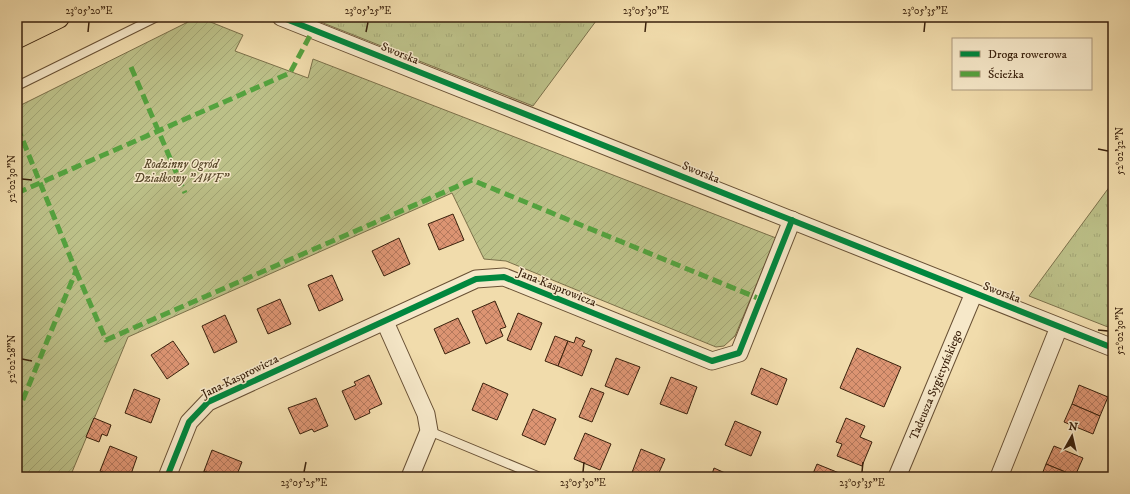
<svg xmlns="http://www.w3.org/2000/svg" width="1130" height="494" viewBox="0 0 1130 494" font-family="'IM FELL DW Pica',serif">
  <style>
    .grass { fill: url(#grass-tufts); stroke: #7b704a }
    .garden { fill: url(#garden-furrows); stroke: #7b704a }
    .building { fill: url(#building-cross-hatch); stroke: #3a210c }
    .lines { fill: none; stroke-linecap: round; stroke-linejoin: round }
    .lane-casing { stroke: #685034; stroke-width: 10 }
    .street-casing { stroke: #685034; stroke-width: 19 }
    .primary-casing { stroke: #3a210c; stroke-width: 24 }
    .lane { stroke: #f6e8c9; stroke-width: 8 }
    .street { stroke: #f6e8c9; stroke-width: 17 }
    .primary { stroke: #f1dcac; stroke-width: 22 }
    .quiet { stroke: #54a23e; stroke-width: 5; stroke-dasharray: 10 5; stroke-linecap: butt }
    .cycleway-casing { stroke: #f6e8c9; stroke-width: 8 }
    .cycleway { stroke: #00873e; stroke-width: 6 }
    .ticks { fill: none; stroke: #3a210c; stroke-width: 1.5 }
    .labels { text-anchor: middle; stroke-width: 3; stroke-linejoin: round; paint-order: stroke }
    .street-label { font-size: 12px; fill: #3a210c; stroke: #f6e8c9 }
    .park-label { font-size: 12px; font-style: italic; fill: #5a492b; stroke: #f6e8c9 }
    .neatline { fill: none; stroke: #3a210c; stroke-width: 1.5 }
    .ticks-label { font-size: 10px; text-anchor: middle; fill: #3a210c }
  </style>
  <defs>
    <pattern id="grass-tufts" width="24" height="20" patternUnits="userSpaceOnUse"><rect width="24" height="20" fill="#bcc088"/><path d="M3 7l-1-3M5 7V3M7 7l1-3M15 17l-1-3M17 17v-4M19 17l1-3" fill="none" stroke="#a2a574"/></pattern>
    <pattern id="garden-furrows" width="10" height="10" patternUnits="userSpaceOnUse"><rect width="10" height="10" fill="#bcc088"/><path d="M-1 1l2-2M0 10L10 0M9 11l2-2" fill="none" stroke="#a2a574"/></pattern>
    <pattern id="building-cross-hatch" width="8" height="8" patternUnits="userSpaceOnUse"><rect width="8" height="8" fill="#dc9472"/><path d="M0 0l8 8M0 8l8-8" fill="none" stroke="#b3785c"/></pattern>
  </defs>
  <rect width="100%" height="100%" fill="#f1dcac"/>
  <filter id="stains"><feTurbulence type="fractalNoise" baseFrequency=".005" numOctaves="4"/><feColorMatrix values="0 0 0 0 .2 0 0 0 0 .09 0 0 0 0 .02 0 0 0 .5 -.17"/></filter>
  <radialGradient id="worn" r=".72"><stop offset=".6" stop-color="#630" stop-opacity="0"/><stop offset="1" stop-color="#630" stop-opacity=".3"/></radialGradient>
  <g class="grass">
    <polygon points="308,17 599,17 533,106"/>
    <polygon points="1113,182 1113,329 1029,296"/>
  </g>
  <polygon class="garden" points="198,17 243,35 235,51 308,78 313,59 776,238 735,336 724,346 716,347 506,261 484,259 452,193 128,337 70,477 17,477 17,107"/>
  <g class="building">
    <polygon points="453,214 464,240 439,250 428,224"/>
    <polygon points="399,238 410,264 384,276 372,251"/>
    <polygon points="332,275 343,300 319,311 308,285"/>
    <polygon points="280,299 291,324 268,334 257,309"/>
    <polygon points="495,301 506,327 500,329 503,336 486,344 472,311"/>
    <polygon points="518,313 542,323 531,350 507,340"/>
    <polygon points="225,315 237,342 214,353 202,326"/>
    <polygon points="458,318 470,343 445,354 434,329"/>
    <polygon points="555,336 568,341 558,366 545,361"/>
    <polygon points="576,337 585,341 582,346 592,350 582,376 558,366 568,341 574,343"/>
    <polygon points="173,341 189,364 167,379 151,355"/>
    <polygon points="857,348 901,367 884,407 840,388"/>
    <polygon points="616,358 640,367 628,395 605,386"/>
    <polygon points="761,368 787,379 777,405 751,394"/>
    <polygon points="369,375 382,404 369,410 370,413 355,420 342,391 356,385 354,382"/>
    <polygon points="671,377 697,387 687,414 660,404"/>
    <polygon points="483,383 508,394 497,420 472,410"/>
    <polygon points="1079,385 1108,397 1100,416 1072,404"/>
    <polygon points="591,388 604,393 592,422 579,417"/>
    <polygon points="134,389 160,399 151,423 125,413"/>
    <polygon points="316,398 328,426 314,432 312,429 300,434 288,408"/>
    <polygon points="1072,404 1100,416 1093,434 1064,422"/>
    <polygon points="533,409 556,419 545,445 522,435"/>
    <polygon points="94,418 111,425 107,436 102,434 99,442 86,437"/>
    <polygon points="846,418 865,426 860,437 872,442 862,466 837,456 842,444 836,442"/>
    <polygon points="735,421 761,432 751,456 725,445"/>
    <polygon points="585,433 611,444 600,470 574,459"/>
    <polygon points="110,446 137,457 130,477 115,477 100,471"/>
    <polygon points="1054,446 1083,458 1075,476 1046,464"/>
    <polygon points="641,449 665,459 657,477 636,477 631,475"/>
    <polygon points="212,450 242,462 236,477 218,477 204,471"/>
    <polygon points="817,464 849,477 813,477 812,476"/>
    <polygon points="1046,464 1075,476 1075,477 1041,477"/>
    <polygon points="714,468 734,477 711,477"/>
    <polygon points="204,471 218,477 201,477"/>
  </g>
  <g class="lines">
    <defs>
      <g id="lane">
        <polyline points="17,86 157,17"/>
        <polyline points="429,431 540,477"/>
      </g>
      <g id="street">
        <polyline points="281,17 1113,348"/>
        <polyline points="385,322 426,414 429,431 410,477"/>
        <polyline points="167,477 189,422 208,402 476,279 504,277 712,361 739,353 792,220"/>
        <path id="s1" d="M897,477L974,293"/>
        <polyline points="999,477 1059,327"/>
      </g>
      <polyline id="primary" points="17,37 58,17"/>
    </defs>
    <use href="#lane" class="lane-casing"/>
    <use href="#street" class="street-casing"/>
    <use href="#primary" class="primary-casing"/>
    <use href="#lane" class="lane"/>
    <use href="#street" class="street"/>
    <use href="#primary" class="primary"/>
    <g class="quiet">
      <polyline points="131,67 185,193"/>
      <polyline points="17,193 290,73 313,30"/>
      <polyline points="76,271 106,340 472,180 760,299"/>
      <polyline points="17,414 76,271 19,131"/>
    </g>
    <defs>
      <g id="cycleway">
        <polyline points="281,17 1113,348"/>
        <polyline points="167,477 189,422 208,402 476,279 504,277 712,361 739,353 792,220"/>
      </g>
    </defs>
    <use href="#cycleway" class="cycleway-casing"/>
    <use href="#cycleway" class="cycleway"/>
  </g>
  <path class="ticks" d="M88,32L89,22M366,32L368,22M645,32L646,22M924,32L925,22M1098,149L1108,151M22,179L32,180M1098,330L1108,331M22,359L32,361M304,472L306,462M583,472L584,462M862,472L863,462"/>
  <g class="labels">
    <g class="street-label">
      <text transform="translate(400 53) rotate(22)" y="4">Sworska</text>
      <text transform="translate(701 172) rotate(22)" y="4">Sworska</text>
      <text transform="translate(557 287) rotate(22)" y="4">Jana Kasprowicza</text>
      <text transform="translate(1002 292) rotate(21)" y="4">Sworska</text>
      <text transform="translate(240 376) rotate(-26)" y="4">Jana Kasprowicza</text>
      <text dy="4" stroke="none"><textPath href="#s1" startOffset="100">Tadeusza Sygietyńskiego</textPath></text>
    </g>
    <g class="park-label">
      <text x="181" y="168">Rodzinny Ogród<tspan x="181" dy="14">Działkowy "AWF"</tspan></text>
    </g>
  </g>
  <rect width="1130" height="494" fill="none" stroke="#f1dcac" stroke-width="44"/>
  <rect x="952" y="38" width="140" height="52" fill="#f6e8c9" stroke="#ab987d"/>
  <rect x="960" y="51" width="20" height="6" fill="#00873e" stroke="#ab987d"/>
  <text x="988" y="58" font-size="12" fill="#3a210c">Droga rowerowa</text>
  <rect x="960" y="71" width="20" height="6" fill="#54a23e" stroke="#ab987d"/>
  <text x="988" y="78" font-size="12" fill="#3a210c">Ścieżka</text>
  <g transform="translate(1072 436) rotate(8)" stroke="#f6e8c9" stroke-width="3" paint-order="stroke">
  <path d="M0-3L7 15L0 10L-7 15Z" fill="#3a210c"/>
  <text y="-6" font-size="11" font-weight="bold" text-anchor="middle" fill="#3a210c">N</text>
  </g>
  <rect x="22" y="22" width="1086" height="450" class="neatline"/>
  <g class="ticks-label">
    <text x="89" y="14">23°05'20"E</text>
    <text x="368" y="14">23°05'25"E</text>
    <text x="646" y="14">23°05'30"E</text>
    <text x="925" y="14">23°05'35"E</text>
    <text transform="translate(1119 151) rotate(-90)" y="4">52°02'32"N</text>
    <text transform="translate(11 179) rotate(-90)" y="4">52°02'30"N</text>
    <text transform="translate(1119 331) rotate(-90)" y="4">52°02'30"N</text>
    <text transform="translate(11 359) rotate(-90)" y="4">52°02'28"N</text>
    <text x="304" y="486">23°05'25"E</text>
    <text x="583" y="486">23°05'30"E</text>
    <text x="862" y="486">23°05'35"E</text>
  </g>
  <rect width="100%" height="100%" filter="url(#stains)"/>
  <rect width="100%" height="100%" fill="url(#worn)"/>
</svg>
